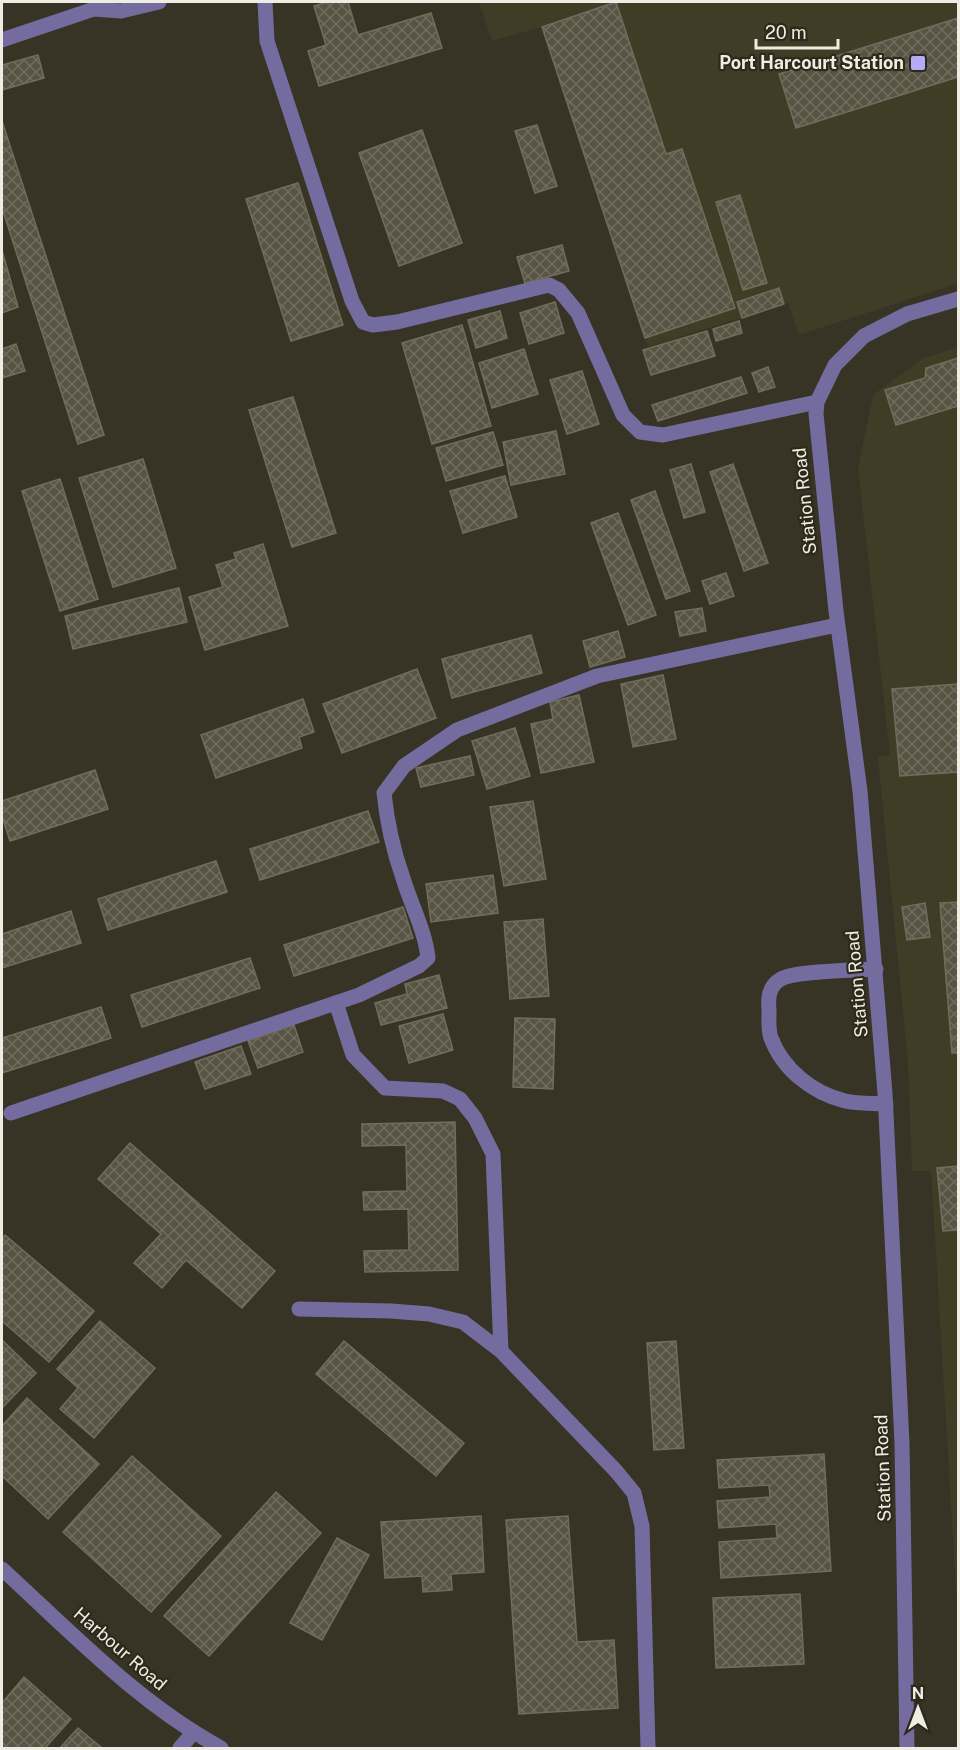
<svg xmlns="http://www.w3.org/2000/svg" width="960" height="1750" viewBox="0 0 960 1750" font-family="'Public Sans',sans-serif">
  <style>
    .built { fill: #413c26 }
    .building { fill: url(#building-cross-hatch); stroke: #716d5c; stroke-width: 1.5 }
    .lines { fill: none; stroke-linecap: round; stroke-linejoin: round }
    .minor { stroke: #746c9e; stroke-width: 15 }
    .poi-dot { fill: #b7abf8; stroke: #2d2a1b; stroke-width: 2 }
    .labels { text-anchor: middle; stroke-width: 4.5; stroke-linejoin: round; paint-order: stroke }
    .poi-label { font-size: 18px; font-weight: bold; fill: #efede3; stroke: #2d2a1b; text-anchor: end }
    .street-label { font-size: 18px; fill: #efede3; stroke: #2d2a1b }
  </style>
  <defs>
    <pattern id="building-cross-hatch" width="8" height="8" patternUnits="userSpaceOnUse" patternTransform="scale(1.5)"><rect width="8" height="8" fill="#585444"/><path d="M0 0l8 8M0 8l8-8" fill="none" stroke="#706d5f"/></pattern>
  </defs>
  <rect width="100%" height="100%" fill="#373425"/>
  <g class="built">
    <polygon points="479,2 958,2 958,283 799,335 788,303 648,347 542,27 492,41"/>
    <polygon points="958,347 958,1622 931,1171 912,1171 908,1064 878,757 890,755 858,468 873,395 922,359"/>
  </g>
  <g class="building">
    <polygon points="327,2 348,2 358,35 431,13 442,48 319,86 308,51 326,45 314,6"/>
    <polygon points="616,2 666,154 682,149 735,308 645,338 542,27"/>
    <polygon points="958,18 958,77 796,128 779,74"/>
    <polygon points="38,55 44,78 2,90 2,65"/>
    <polygon points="2,121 104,435 78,444 2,208"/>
    <polygon points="537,125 557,186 535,193 515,131"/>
    <polygon points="422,130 462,243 399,266 359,153"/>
    <polygon points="298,183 343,325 291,341 246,199"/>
    <polygon points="740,195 767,283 743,290 716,202"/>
    <polygon points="562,245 569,271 525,283 517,257"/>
    <polygon points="2,250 18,307 2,313"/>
    <polygon points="779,288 784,304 742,318 737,302"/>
    <polygon points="555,302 564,333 529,344 520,313"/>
    <polygon points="500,311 507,338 476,348 468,320"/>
    <polygon points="739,321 742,333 716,341 713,329"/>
    <polygon points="462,325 491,426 432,444 402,343"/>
    <polygon points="707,331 715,356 651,375 643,350"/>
    <polygon points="16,344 25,371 2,378 2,349"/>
    <polygon points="524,349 538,394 492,408 479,363"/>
    <polygon points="958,358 958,406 896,425 885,390 925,378 926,368"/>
    <polygon points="768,367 775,387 759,392 752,373"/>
    <polygon points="582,371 599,424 567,434 550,380"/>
    <polygon points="741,377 747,393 658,421 652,405"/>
    <polygon points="293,397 336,533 292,547 249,410"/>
    <polygon points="556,431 565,474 511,485 503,442"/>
    <polygon points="493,432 503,465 446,481 436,448"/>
    <polygon points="143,459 176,568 113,587 79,478"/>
    <polygon points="691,464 705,512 684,518 670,470"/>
    <polygon points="733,464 768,563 744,571 710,472"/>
    <polygon points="505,476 517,517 463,533 450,491"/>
    <polygon points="60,479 98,599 60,611 22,491"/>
    <polygon points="655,491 690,591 666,599 631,500"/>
    <polygon points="618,513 656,615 628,625 591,523"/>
    <polygon points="263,544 288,626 205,650 189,597 223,587 216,565 236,559 234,553"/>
    <polygon points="726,573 734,596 710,604 702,581"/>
    <polygon points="179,588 187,622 73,649 65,616"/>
    <polygon points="702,608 706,631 680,636 675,612"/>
    <polygon points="618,631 625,657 590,667 583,641"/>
    <polygon points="531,635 542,673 452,698 442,659"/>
    <polygon points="417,669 436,718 342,753 323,704"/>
    <polygon points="663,675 676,739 633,747 621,684"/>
    <polygon points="958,684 958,772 900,776 892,689"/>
    <polygon points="579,695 594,762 541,773 531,724 553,719 550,702"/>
    <polygon points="303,699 314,732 299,737 302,748 216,778 201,735"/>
    <polygon points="515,728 530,776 487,789 472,741"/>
    <polygon points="470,756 474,775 421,787 416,768"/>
    <polygon points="95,770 108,809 10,841 2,816 2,801"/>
    <polygon points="533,801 546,879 504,886 490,807"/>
    <polygon points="368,811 379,842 260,880 250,849"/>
    <polygon points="216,861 227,892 108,930 98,899"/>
    <polygon points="493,875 498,913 431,922 426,884"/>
    <polygon points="958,902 958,1053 952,1053 940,903"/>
    <polygon points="925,903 930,937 907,940 902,907"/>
    <polygon points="403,907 413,938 294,976 284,945"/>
    <polygon points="71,911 81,943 2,968 2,934"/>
    <polygon points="543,919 549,996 510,999 504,922"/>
    <polygon points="250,958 260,988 142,1027 131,995"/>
    <polygon points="439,975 447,1008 381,1025 375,1003 407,994 405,984"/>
    <polygon points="101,1007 111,1038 2,1073 2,1038"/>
    <polygon points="443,1014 453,1050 409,1063 399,1026"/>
    <polygon points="515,1018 555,1019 553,1089 513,1087"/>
    <polygon points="294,1025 303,1052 258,1068 248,1041"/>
    <polygon points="241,1046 251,1074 205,1089 195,1062"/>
    <polygon points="455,1122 458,1270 365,1272 364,1251 409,1250 408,1209 364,1210 363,1192 407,1191 406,1145 362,1146 362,1124"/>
    <polygon points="130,1143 275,1271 242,1308 186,1260 162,1288 134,1263 161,1234 98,1179"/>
    <polygon points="958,1166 958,1230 943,1231 937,1168"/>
    <polygon points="5,1235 94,1311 49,1362 2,1321 2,1239"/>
    <polygon points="100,1321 155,1368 94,1438 60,1409 78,1388 57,1369"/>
    <polygon points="2,1340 36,1373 2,1408"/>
    <polygon points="344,1341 464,1443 436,1476 316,1374"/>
    <polygon points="676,1341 684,1448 654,1450 647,1343"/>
    <polygon points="27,1398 99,1464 48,1519 2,1476 2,1426"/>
    <polygon points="824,1454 831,1571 721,1578 719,1542 777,1538 776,1524 719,1528 717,1501 770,1497 769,1485 719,1488 717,1460"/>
    <polygon points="132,1456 221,1536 151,1612 63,1532"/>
    <polygon points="276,1492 321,1533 209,1656 164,1616"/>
    <polygon points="481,1516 484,1572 451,1574 452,1590 423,1592 422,1576 385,1578 381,1522"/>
    <polygon points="568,1516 577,1642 614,1640 618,1708 519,1714 506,1520"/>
    <polygon points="337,1538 369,1555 322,1640 290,1623"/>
    <polygon points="800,1594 804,1664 716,1668 713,1598"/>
    <polygon points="24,1677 71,1719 45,1748 2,1748 2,1703"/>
    <polygon points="78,1728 102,1748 60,1748"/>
  </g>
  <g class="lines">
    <g class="minor">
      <polyline points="265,2 267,41 352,301 363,322 373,325 397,322 549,285 559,290 578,313 623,415 640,432 663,435 817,402"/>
      <polyline points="2,40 94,9 121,11 159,2"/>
      <path d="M876,969C856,970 795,971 781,979C768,986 768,999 769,1011C769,1019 768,1030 771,1038C783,1070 813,1093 845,1101C858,1104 873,1103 886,1104"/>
      <polyline points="336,1003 353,1055 385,1088 443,1091 460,1099 475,1118 493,1154 501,1351"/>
      <path d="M11,1113L359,995L419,966L428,958C425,930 411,905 403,878C393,850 387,822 384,793L404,766L457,730L597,676L837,625"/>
      <polyline points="299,1309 391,1311 429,1314 463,1322 501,1351 616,1471 634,1493 642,1526 648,1748"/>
      <path d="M2,1569C71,1632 138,1703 221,1748"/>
      <polyline points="180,1748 193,1733"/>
      <polyline points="907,1748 902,1443 885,1093 860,791 836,611 816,414 817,402 835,365 864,336 907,314 958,299"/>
    </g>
  </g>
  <rect class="poi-dot" x="910" y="55" width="16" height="16" rx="3"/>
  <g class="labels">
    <g class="poi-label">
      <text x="904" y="69">Port Harcourt Station</text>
    </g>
    <g class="street-label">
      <text transform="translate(805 501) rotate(-96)" y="6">Station Road</text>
      <text transform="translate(857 984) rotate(-95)" y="6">Station Road</text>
      <text transform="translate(883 1468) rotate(-92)" y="6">Station Road</text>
      <text transform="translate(120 1649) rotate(41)" y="6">Harbour Road</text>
    </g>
  </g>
  <rect width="960" height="1750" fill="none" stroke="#efede3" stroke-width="6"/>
  <g transform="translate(918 1708)" stroke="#2d2a1b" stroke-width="4.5" paint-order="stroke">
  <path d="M0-4.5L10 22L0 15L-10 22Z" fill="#efede3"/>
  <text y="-9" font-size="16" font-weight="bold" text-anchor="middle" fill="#efede3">N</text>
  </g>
  <path d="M756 39v9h82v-9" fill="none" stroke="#efede3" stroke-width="3"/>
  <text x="765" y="39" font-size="18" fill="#efede3" stroke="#2d2a1b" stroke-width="4.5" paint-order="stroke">20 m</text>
</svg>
